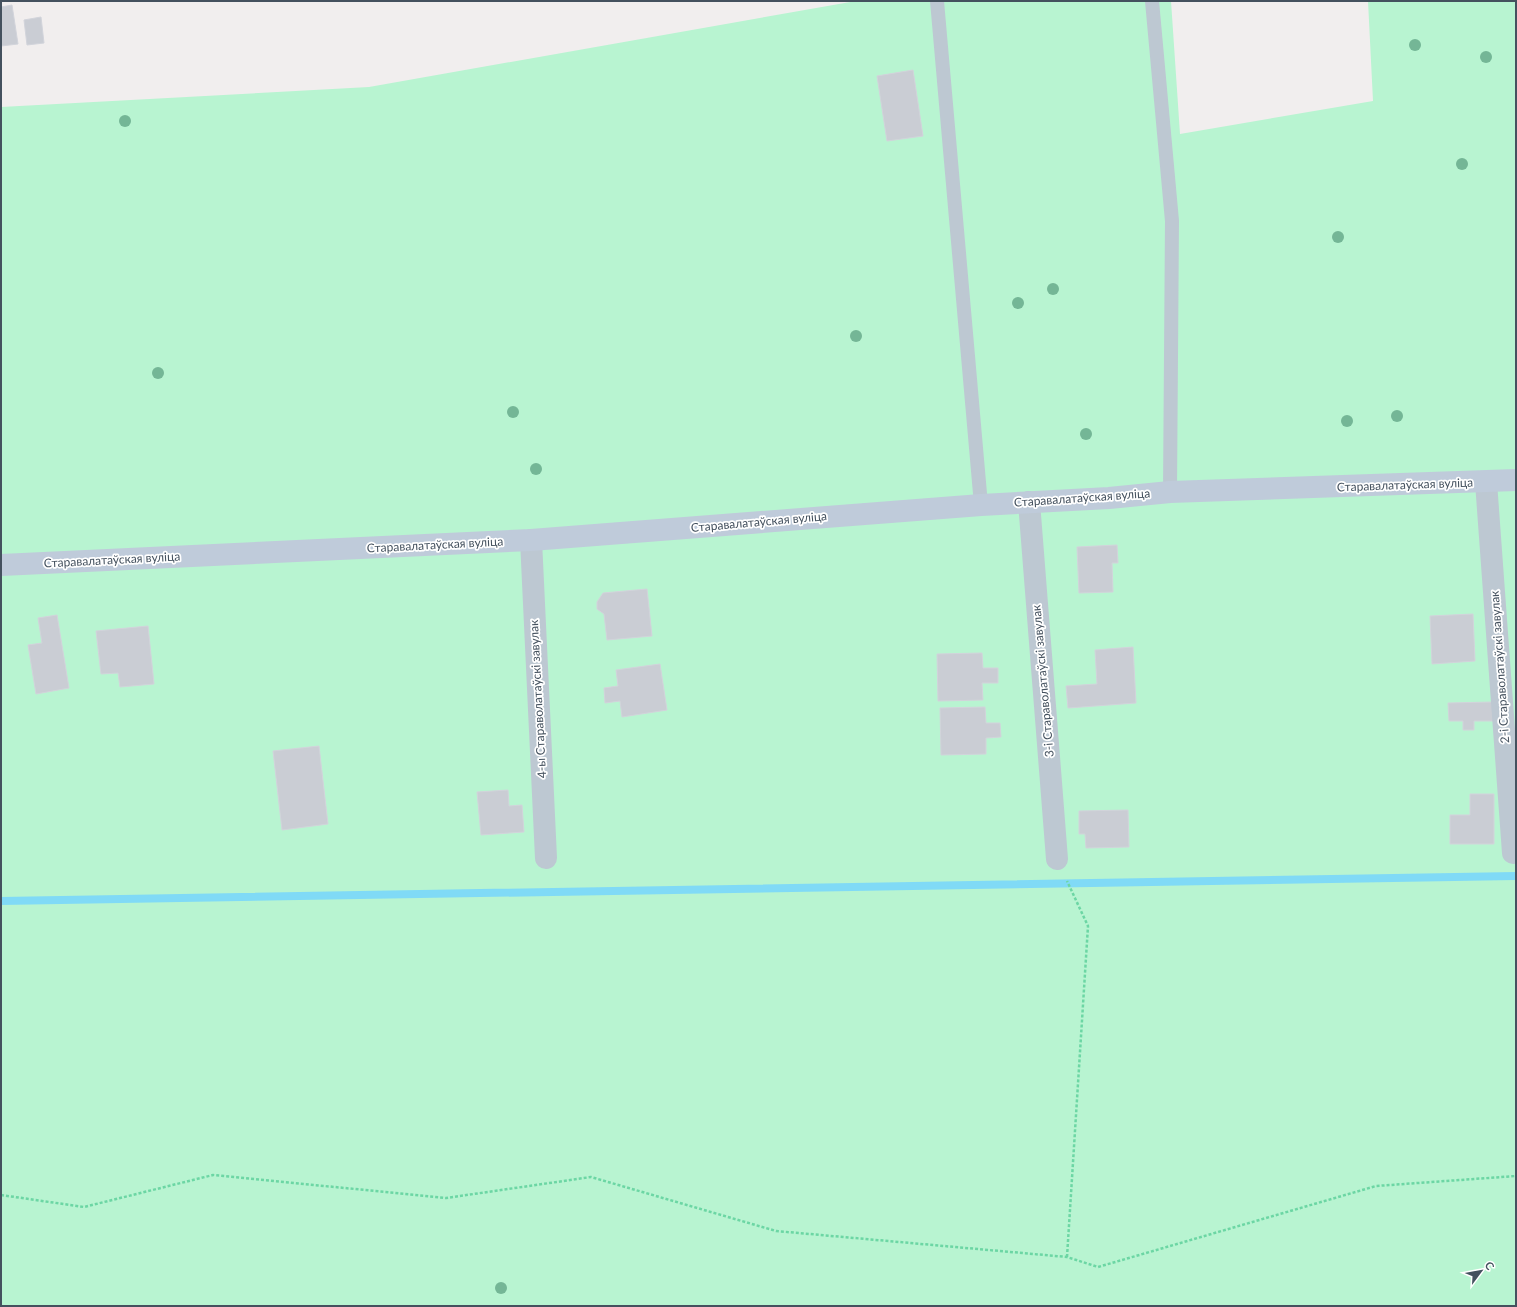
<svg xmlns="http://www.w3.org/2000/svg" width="1517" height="1307" viewBox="0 0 1517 1307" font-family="Lato,sans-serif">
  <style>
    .green { fill: #b8f4d1 }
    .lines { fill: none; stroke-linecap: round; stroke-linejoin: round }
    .stream { stroke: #80daf6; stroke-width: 8 }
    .building { fill: #cacdd4; stroke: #d2d4db }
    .path { stroke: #6cd6a4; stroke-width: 2.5; stroke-dasharray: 3 2; stroke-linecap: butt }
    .lane { stroke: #bdc8d2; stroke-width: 14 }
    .street { stroke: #bdc8d2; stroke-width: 22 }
    .secondary { stroke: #bfcbda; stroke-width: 22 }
    .tree { fill: #74b696 }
    .labels { text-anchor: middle; stroke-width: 3.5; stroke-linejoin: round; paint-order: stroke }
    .street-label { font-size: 12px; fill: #44515e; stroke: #fff }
  </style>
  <rect width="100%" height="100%" fill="#f1eeee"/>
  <polygon class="green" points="856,1 1171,1 1180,134 1373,101 1368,1 1516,1 1516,1306 1,1306 1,107 369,87"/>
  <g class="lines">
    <polyline class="stream" points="1,901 1516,876"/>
  </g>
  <g class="building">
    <polygon points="12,5 18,44 1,46 1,7"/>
    <polygon points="41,17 44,43 27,45 24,20"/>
    <polygon points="913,70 923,136 887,141 877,76"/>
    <polygon points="1117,545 1118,563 1112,563 1113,592 1079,593 1077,547"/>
    <polygon points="647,589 652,636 607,640 604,614 597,609 597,602 603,593"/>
    <polygon points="1473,614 1475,661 1432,664 1430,616"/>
    <polygon points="57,615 69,688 36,694 28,645 42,643 38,618"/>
    <polygon points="148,626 154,684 120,687 118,673 101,674 96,631"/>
    <polygon points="1133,647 1136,703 1068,708 1066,686 1097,684 1095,650"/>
    <polygon points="982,653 983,668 998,668 998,683 982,683 983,700 938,701 937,654"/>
    <polygon points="660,664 667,710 622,717 620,701 605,703 604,688 618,686 616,670"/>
    <polygon points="1493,702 1494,721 1474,721 1474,730 1463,730 1463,721 1449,721 1448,703"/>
    <polygon points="985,707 986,723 1000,723 1001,737 986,738 986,754 941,755 940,708"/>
    <polygon points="319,746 328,824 282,830 273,751"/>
    <polygon points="508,790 509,806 522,805 524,832 481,835 477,792"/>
    <polygon points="1470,794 1494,794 1494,844 1450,844 1450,815 1470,815"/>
    <polygon points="1128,810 1129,847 1086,848 1085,834 1079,834 1079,811"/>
  </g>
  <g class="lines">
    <g class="path">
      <polyline points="1,1195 84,1207 213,1175 446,1198 591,1177 776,1231 1067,1257 1098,1267 1376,1186 1516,1176"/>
      <polyline points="1067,1257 1088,926 1067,881"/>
    </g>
    <g class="lane">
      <polyline points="937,1 981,505"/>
      <polyline points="1152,1 1172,221 1170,492"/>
    </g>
    <g class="street">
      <polyline points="1486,482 1513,853"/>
      <polyline points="1029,502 1057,859"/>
      <polyline points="531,540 546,858"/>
    </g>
    <polyline class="secondary" points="1,565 531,540 981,505 1109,498 1170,492 1516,480"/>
  </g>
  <g class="tree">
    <circle cx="1415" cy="45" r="6"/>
    <circle cx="1486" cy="57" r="6"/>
    <circle cx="125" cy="121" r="6"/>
    <circle cx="1462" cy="164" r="6"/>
    <circle cx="1338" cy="237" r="6"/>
    <circle cx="1053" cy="289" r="6"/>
    <circle cx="1018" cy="303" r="6"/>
    <circle cx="856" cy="336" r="6"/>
    <circle cx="158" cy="373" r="6"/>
    <circle cx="513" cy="412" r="6"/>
    <circle cx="1397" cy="416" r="6"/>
    <circle cx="1347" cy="421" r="6"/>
    <circle cx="1086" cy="434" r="6"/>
    <circle cx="536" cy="469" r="6"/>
    <circle cx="501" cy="1288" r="6"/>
  </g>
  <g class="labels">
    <g class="street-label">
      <text transform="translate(1405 485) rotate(-2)" y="4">Старавалатаўская вуліца</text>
      <text transform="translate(1082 498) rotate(-4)" y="4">Старавалатаўская вуліца</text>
      <text transform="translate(759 522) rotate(-5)" y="4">Старавалатаўская вуліца</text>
      <text transform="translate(435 545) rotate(-3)" y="4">Старавалатаўская вуліца</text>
      <text transform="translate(112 560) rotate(-3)" y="4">Старавалатаўская вуліца</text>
      <text transform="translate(1500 667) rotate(-94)" y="4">2-і Стараволатаўскі завулак</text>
      <text transform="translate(1043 681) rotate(-95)" y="4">3-і Стараволатаўскі завулак</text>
      <text transform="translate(538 699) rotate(-93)" y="4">4-ы Стараволатаўскі завулак</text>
    </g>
  </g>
  <rect width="1517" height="1307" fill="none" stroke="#44515e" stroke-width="4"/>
  <g transform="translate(1481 1271) rotate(58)" stroke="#ffffff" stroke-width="3" paint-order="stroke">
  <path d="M0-3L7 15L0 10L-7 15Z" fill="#44515e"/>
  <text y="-6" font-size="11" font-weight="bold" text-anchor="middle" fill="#44515e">С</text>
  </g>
</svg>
